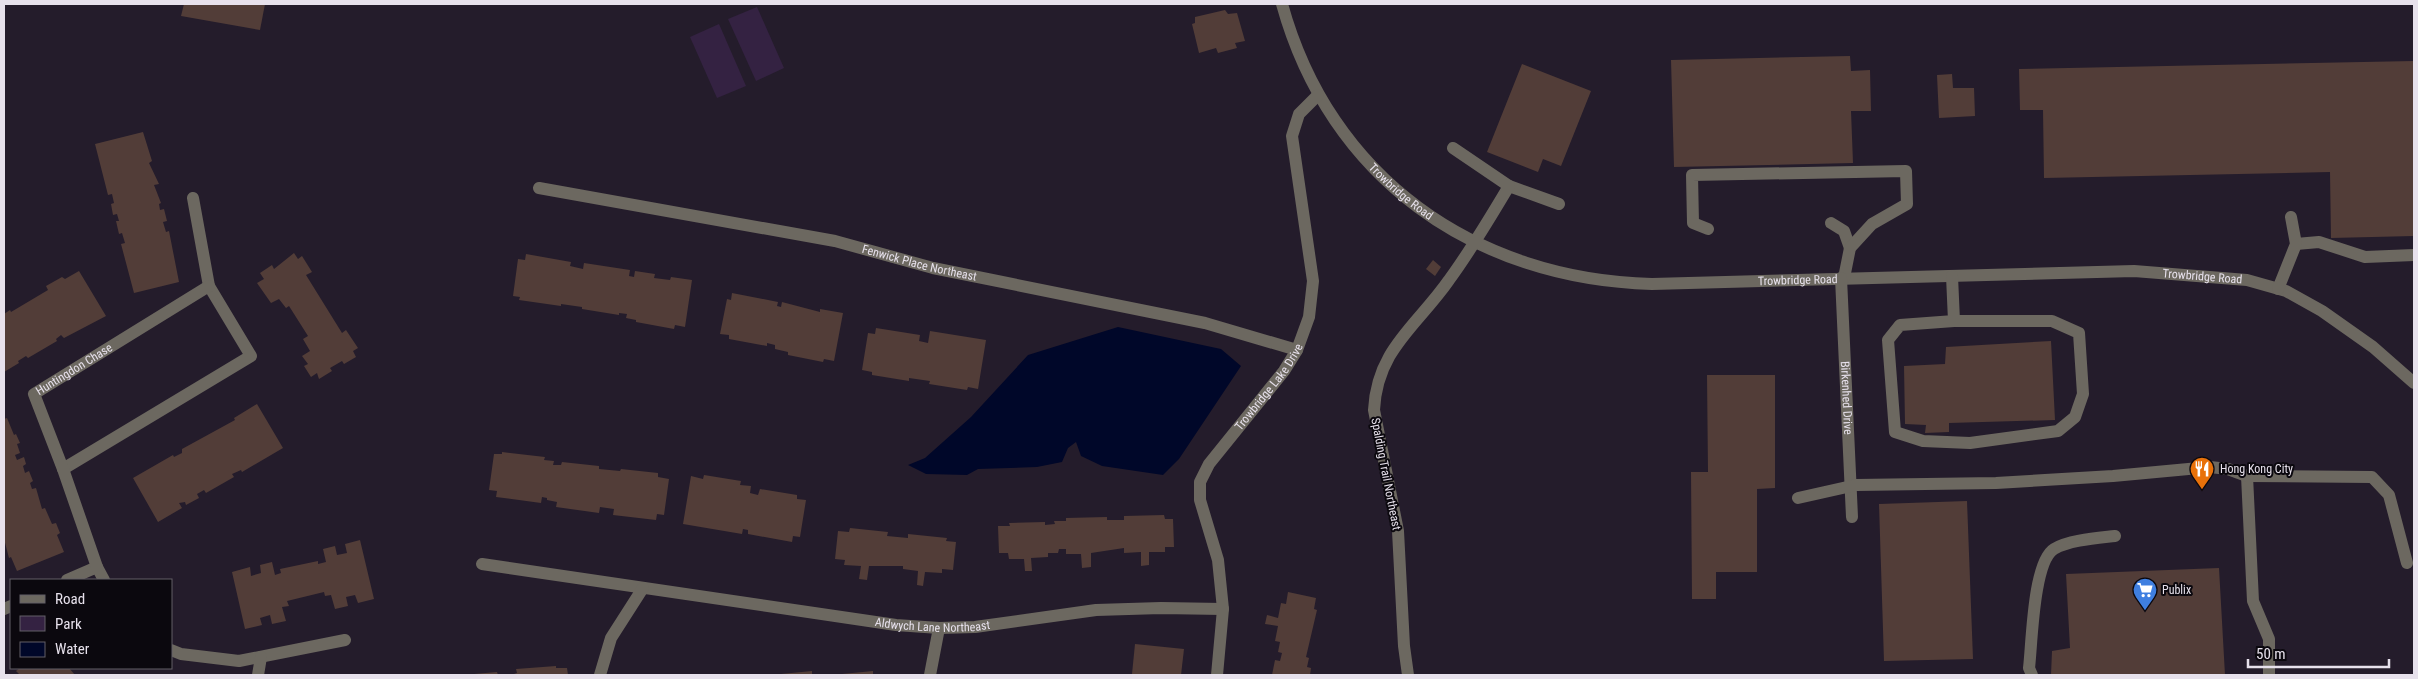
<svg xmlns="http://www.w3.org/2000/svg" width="2418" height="679" viewBox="0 0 2418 679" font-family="'Roboto Condensed',sans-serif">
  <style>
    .green { fill: #342242 }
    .water { fill: #000729 }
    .building { fill: #523d38 }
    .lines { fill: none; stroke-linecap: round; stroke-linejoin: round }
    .minor { stroke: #6c6860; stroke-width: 12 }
    .labels { text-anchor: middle; stroke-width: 4; stroke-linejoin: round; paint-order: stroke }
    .street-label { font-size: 12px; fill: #e7e1ec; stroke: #0b080e }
    .poi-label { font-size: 12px; fill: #e7e1ec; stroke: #0b080e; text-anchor: start }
  </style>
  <rect width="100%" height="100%" fill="#241c2b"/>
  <g class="green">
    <polygon points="757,7 784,68 756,81 728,19"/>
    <polygon points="719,24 746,86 717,98 690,37"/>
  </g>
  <polygon class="water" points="1118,327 1221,349 1241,366 1179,459 1163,475 1102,466 1081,456 1076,442 1068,448 1062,462 1037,467 978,469 967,475 926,474 908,465 925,458 971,417 1028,355"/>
  <g class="building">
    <polygon points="184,4 265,4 260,30 181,16"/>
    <polygon points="1225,10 1228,14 1237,13 1245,41 1235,43 1237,48 1218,53 1216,48 1199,53 1192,24 1195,23 1195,17"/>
    <polygon points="1850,56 1851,71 1870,70 1871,111 1851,111 1853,163 1674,167 1671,60"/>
    <polygon points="2414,61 2414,236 2331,238 2330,172 2044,178 2043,110 2020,110 2019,69"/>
    <polygon points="1522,64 1591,91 1561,166 1543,159 1538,172 1487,152"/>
    <polygon points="1952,74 1953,88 1974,88 1975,116 1939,118 1937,75"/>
    <polygon points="143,132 152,161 149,163 159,184 154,185 161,203 159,204 160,210 164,209 167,221 163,222 166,232 169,231 179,282 134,293 121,244 125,243 122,233 119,234 116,221 119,221 117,214 113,215 111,204 114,203 112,194 108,195 95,144"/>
    <polygon points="294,253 298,259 302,256 312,272 306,275 342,333 346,330 358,348 353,351 356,357 344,364 342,361 330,368 332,371 319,379 317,373 311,377 304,366 308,364 302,356 310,351 303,339 308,336 289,306 286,308 279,299 271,303 257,283 264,279 260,273 272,265 274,269"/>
    <polygon points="526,254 571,262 570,266 583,269 584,263 630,270 629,276 634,277 635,271 655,274 654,278 670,280 671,277 692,280 685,327 675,325 674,329 636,322 636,320 626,318 627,314 619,313 619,315 582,309 582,307 561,304 561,306 519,300 520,297 513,296 518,259 525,260"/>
    <polygon points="1433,260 1441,267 1435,276 1426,269"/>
    <polygon points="79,271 106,316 64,338 61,335 56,339 57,341 28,358 26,356 18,361 19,363 4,372 4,314 10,310 11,312 48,290 46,286 62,277 65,279"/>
    <polygon points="732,293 778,302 777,306 781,307 782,302 820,312 820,309 843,313 834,361 824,359 823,362 788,355 788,352 775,349 775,345 767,343 767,346 729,339 729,335 720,334 727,299 731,300"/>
    <polygon points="876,328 920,335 919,341 928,343 930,331 986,340 978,389 968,387 967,390 929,384 930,381 909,378 909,381 872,375 872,372 862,370 868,333 875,334"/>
    <polygon points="2051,341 2055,420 1949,423 1949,432 1925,433 1926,425 1905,424 1904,366 1945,364 1946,347"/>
    <polygon points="1707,375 1775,375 1775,488 1757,489 1757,572 1716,572 1716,599 1692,599 1691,472 1708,472"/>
    <polygon points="257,404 283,448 242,472 241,470 232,474 234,477 206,493 204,490 197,494 199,498 186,505 185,502 179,503 182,508 158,522 133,478 173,455 174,457 182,453 182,449 235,420 234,418"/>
    <polygon points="7,418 14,435 16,434 20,443 17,444 20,453 15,455 17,460 24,457 26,464 23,466 25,473 29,471 33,481 30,483 32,489 36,488 42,509 45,508 52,524 56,523 60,533 57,535 64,552 17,571 11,557 9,558 4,539 4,419"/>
    <polygon points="502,452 545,457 544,460 554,461 553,465 561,465 562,462 599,466 599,469 620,471 621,469 658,473 658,477 669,479 664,515 657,514 656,520 613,515 614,509 600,507 599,513 556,507 557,502 547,500 547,498 542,497 541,503 496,497 497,491 489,490 494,454 502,454"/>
    <polygon points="704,475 741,481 740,485 751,486 750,493 758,495 760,489 797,495 797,499 806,500 800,537 793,536 792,542 748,534 748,530 743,529 742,534 683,524 691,476 703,479"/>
    <polygon points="1967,501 1973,659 1884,661 1879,504"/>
    <polygon points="1164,515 1165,519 1173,519 1174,547 1165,547 1165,552 1149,552 1149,565 1141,566 1141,552 1124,553 1124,548 1091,553 1091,567 1082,568 1081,554 1066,554 1066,549 1059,549 1058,553 1048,553 1048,557 1031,558 1032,571 1025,571 1024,559 1009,559 1008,553 999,553 998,526 1010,526 1009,523 1045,522 1045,525 1055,524 1054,521 1066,521 1066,518 1107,517 1107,520 1124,520 1124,516"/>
    <polygon points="850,528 888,532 887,536 908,538 908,534 947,538 946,541 956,542 953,570 942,569 942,573 925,572 923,586 917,585 918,571 903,569 903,566 869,566 867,580 859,579 861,566 844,565 845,560 835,559 838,531 849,532"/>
    <polygon points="360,540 374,599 358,603 355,595 346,597 348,606 335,609 331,595 325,596 324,592 287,601 289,606 282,607 286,621 272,624 270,615 260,618 262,625 245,629 232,572 250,567 251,576 261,573 260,565 272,562 275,575 281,573 280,569 318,561 318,564 326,562 323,549 335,546 337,555 347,553 345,544"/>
    <polygon points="2219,568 2225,675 2051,675 2052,651 2070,648 2066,574"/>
    <polygon points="1288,592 1316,598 1314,609 1317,610 1306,657 1309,658 1307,667 1311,668 1310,675 1272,675 1275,660 1280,661 1282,653 1278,652 1280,642 1275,641 1278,626 1265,624 1267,615 1278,618 1281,603 1286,604"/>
    <polygon points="1135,644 1184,649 1181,675 1132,674"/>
    <polygon points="556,666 556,668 567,668 568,675 511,675 517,673 516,669"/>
    <polygon points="20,668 69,668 75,675 20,675 16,671"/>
    <polygon points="812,671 812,675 781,675 781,674"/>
    <polygon points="873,671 873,675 842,675 842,674"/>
    <polygon points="497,672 498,675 474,675 474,674"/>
  </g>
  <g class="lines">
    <g class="minor">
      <path id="s1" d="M1282,4C1330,178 1474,279 1652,284L2134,271L2247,280L2286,291L2322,311L2373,347L2414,383"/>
      <polyline points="1509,186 1559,204"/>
      <path id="s2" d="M539,188L835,241L933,268L1205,323L1297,350"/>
      <polyline points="1831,223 1844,231 1850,248"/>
      <polyline points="1708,229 1693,223 1692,175 1906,171 1907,204 1872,224 1850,248 1844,278"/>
      <polyline points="2296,244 2319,242 2365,257 2414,255"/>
      <polyline points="1952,276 1954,321 1900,325 1888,340 1895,432 1923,441 1970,443 2058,431 2075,417 2083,394 2079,333 2052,321 1954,321"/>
      <path id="s3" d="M1841,278L1852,517"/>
      <polyline points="2278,289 2296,244 2291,217"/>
      <polyline points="63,469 251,356 209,286 193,198"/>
      <polyline points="2247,476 2253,601 2269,639 2269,675"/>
      <polyline points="1798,498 1856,485 1996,483 2113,476 2210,467 2228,469 2247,476 2372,477 2389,495 2407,563"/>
      <path id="s4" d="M482,564L896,625L939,628L975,627L1096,610L1161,608L1223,609"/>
      <polyline points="67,580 97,567"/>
      <path id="s5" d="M104,580L97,567L63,469L34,394L209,286"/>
      <polyline points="4,609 11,606"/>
      <polyline points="171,650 181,654 239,661 345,640"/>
      <polyline points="258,675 261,657"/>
      <polyline points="600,675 611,638 643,588"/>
      <polyline points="930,675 939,628"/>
      <path id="s6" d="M1217,675L1223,609L1218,560L1200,500V482L1209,464L1284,371L1297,350L1309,317L1313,281L1292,136L1299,114L1318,95"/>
      <path d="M1408,675L1404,646L1398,531L1374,410C1377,349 1417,326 1449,280C1471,250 1490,218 1509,186L1453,148"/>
      <path d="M2032,675L2029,668C2032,644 2033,562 2054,549C2069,540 2098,538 2115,536"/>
    </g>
  </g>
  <defs>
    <symbol id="restaurant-pin" viewBox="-11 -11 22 30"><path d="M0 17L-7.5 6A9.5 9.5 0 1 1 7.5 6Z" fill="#e8710a" stroke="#0b080e"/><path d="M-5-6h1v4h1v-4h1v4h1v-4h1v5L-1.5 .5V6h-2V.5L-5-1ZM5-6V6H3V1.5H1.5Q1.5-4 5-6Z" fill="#fff"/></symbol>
    <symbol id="supermarket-pin" viewBox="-11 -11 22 30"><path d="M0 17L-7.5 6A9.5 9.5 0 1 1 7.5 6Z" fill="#3f7fe0" stroke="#0b080e"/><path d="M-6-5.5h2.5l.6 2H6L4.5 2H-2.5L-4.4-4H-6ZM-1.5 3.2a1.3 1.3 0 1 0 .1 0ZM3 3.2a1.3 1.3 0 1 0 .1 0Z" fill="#fff"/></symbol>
  </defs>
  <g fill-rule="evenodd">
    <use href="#restaurant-pin" x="2188" y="455" width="28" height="38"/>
    <use href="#supermarket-pin" x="2131" y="576" width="28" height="38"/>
  </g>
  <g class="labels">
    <g class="street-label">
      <text dy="4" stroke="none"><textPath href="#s1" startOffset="226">Trowbridge Road</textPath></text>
      <text dy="4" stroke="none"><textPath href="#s2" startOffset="388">Fenwick Place Northeast</textPath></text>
      <text dy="4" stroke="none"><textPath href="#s1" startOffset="1050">Trowbridge Road</textPath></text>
      <text dy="4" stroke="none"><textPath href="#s1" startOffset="645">Trowbridge Road</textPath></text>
      <text dy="4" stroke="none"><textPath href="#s5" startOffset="246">Huntingdon Chase</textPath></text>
      <text dy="4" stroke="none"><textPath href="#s6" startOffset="314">Trowbridge Lake Drive</textPath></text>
      <text dy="4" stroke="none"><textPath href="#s3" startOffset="120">Birkenhed Drive</textPath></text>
      <text transform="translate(1386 474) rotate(79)" y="4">Spalding Trail Northeast</text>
      <text dy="4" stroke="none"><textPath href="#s4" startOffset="455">Aldwych Lane Northeast</textPath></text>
    </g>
    <g class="poi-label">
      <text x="2220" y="473">Hong Kong City</text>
      <text x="2162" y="594">Publix</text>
    </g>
  </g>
  <rect width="2418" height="679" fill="none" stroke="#e7e1ec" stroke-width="10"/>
  <rect x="10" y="579" width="162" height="90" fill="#0b080e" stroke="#635f67"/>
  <rect x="20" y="595" width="25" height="8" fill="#6c6860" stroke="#635f67"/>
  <text x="55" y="604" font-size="15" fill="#e7e1ec">Road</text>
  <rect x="20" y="616" width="25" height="15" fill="#342242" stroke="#635f67"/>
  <text x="55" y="629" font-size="15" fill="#e7e1ec">Park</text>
  <rect x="20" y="642" width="25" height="15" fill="#000729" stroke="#635f67"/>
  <text x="55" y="654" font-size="15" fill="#e7e1ec">Water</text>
  <path d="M2248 659v8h141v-8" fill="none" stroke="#e7e1ec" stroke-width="2.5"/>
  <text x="2256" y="659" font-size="15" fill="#e7e1ec" stroke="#0b080e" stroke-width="4" paint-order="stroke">50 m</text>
</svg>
